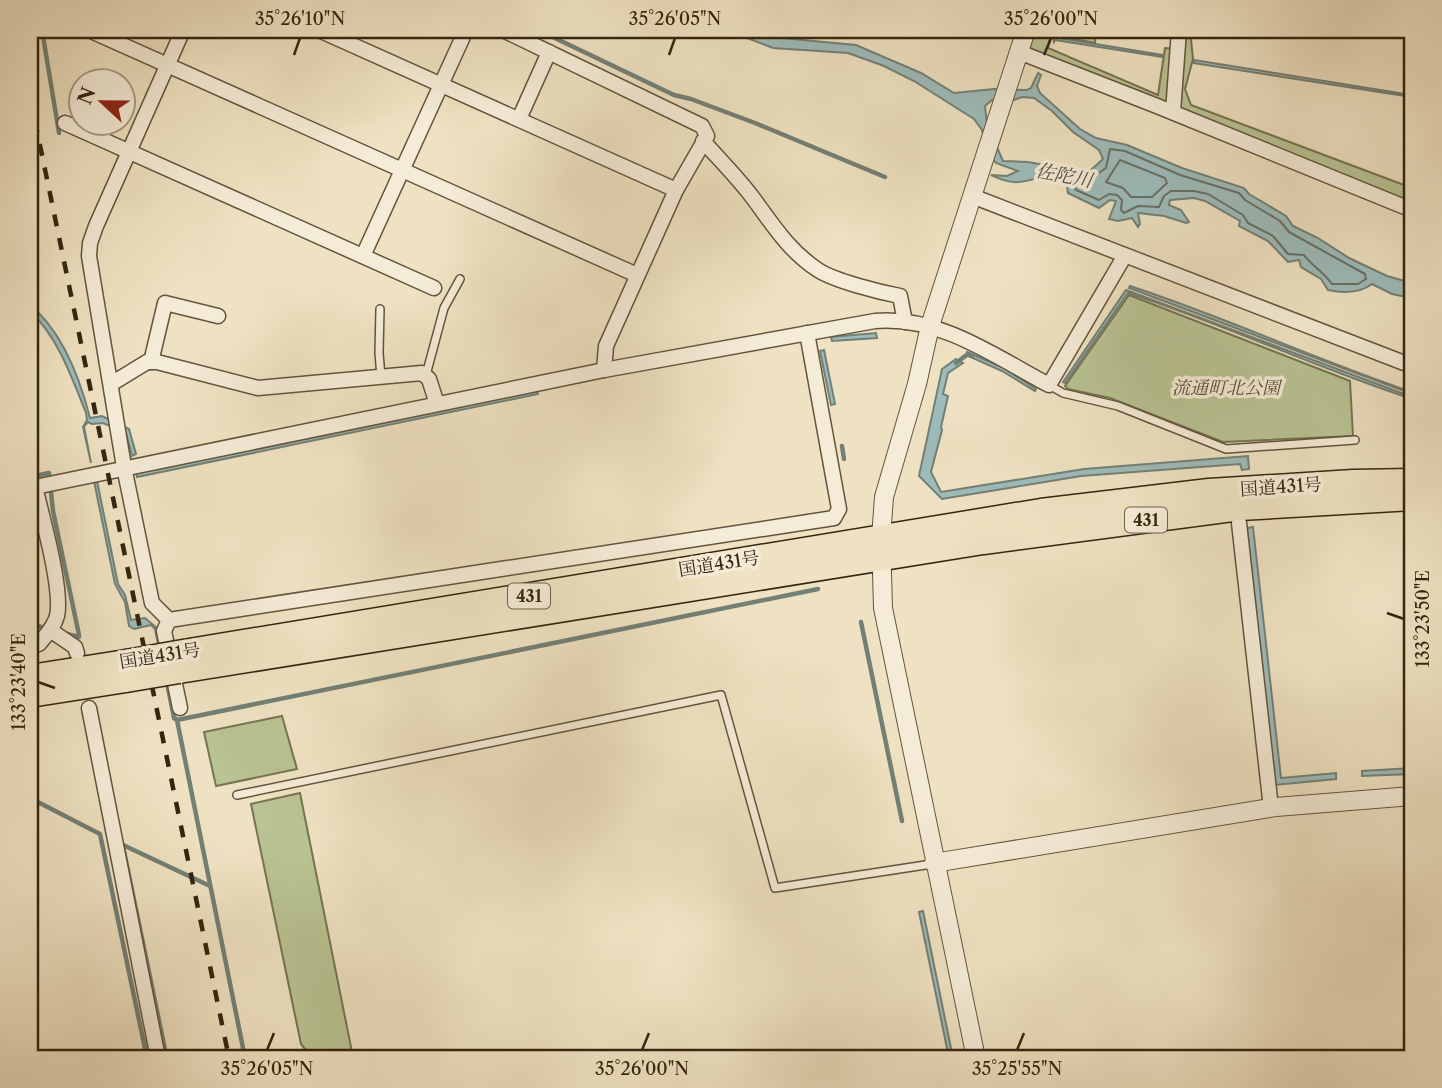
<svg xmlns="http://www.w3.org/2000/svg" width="1442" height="1088" viewBox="0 0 1442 1088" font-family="'Libre Caslon Text','Noto Serif JP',serif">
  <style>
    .green { fill: #b9c393; stroke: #767451; stroke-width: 2 }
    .water { fill: #9dbcbb; stroke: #738076; stroke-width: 2; fill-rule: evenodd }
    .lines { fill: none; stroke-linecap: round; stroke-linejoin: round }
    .shore { stroke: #687065; stroke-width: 2 }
    .stream { stroke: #738076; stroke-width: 4.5 }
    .service-casing { stroke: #63543c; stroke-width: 10 }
    .minor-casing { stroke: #63543c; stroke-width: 17 }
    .tertiary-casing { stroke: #63543c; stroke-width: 20 }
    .trunk-casing { stroke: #34250f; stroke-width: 27 }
    .service { stroke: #f5ecd7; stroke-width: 7 }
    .minor { stroke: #f5ecd7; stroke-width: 14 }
    .tertiary { stroke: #f5ecd7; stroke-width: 18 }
    .trunk { stroke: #efe2c2; stroke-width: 24 }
    .rail { stroke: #34250f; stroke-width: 4.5; stroke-dasharray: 12 12; stroke-linecap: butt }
    .trunk-bridge-casing { stroke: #34250f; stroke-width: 27; stroke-linecap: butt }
    .trunk-bridge { stroke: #efe2c2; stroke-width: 24 }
    .ticks { fill: none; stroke: #34250f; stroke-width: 2.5 }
    .labels { text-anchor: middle; stroke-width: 7; stroke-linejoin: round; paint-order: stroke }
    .shield { fill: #f5ecd7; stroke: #6e614b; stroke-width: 2 }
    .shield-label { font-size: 16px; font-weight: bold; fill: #34250f }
    .park-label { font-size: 18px; font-style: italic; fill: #554c30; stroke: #f5ecd7 }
    .street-label { font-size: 18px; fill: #34250f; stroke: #f5ecd7 }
    .water-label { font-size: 19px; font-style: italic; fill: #545243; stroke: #f5ecd7 }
    .neatline { fill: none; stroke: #34250f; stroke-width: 2.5 }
    .ticks-label { font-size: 18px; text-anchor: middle; fill: #34250f }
  </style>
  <rect width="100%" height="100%" fill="#efe2c2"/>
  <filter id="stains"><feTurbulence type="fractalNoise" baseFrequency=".00286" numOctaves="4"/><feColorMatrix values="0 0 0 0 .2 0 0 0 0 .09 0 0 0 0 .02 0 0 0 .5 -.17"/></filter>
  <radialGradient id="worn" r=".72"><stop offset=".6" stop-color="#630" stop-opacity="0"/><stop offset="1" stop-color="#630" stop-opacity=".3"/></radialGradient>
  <g class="green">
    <polygon points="1035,30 1096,31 1095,43 1052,35 1048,48 1158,95 1165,48 1176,49 1171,100 1165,103 1029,49"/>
    <polygon points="1182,30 1190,30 1193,59 1185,89 1191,105 1412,188 1412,206 1179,112"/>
    <polygon points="1129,295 1350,381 1353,436 1223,442 1110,398 1068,389 1065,386"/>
    <polygon points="282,716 297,769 216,786 204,732"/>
    <polygon points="300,793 352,1052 326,1058 310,1055 301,1044 251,804"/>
  </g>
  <g class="water">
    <path d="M726,30H756L771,37L856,45L921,73L954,93L994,89L1027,90L1031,88L1038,73L1041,75L1037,86L1040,93L1080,129L1096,138L1127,145L1182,168L1244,188L1249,194L1286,216L1293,226L1318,238L1349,258L1387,276L1412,283V298L1392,294L1372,284C1359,294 1343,293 1328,290L1321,279L1301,267L1299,260L1288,262L1268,241L1239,226L1240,221L1205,201L1194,198L1170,200L1169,205L1181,210L1189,222L1186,223L1164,216L1138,213L1140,224L1138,227L1132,218L1118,221L1109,219L1116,201L1110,200L1099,208L1068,193L1067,186C1046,169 1040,180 1019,182C1009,183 1000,179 991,175L1007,176L1018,171L996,163L988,153L982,130L974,119L914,81L884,66L848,53L773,48ZM1022,97L1034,98L1052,111L1073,132L1099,150L1103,159L1091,170L1078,171L1028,162L1003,161L987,124L985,106L992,100H1014Z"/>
    <polygon points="1053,37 1163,55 1163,57 1055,40 1054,42"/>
    <polygon points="1194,60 1412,95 1412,97 1193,63"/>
    <path d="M1130,286C1225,317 1317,360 1412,392V394L1129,288Z"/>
    <path d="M1126,290L1412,397V399C1316,368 1224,324 1128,293L1065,383L1063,382Z"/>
    <path d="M30,305C62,331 80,379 90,418L102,416L129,429L136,454L132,456L126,433L103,423L92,424L88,422L84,427L91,463L83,427L87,420L86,413C72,378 58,337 30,311Z"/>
    <polygon points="876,333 877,338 832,341 831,337"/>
    <polygon points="824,350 835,404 831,405 820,351"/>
    <polygon points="967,352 1004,368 1036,389 1035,391 1002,371 966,355"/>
    <polygon points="956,359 963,363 948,373 943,394 948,396 941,427 942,430 931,472 941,492 1084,469 1248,456 1249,469 1242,470 1240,464 1081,476 942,499 919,476 942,369"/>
    <polygon points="537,390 538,394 137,477 136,472"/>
    <polygon points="94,481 97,481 118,584 125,595 131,620 145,618 157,628 175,718 179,722 173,719 155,629 151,625 134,629 129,626 125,602 115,584"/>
    <polygon points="1253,527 1281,778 1336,773 1336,779 1275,785 1247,528"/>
    <polygon points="1412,768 1412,774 1362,776 1362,771"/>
    <polygon points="125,850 168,1058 166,1058 123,851"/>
    <polygon points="923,911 953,1058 949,1058 919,912"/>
  </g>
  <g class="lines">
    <g class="shore">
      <path d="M1110,149L1125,151L1180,175L1239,193L1245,200L1280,221L1289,232L1365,274L1366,279L1358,284H1332C1324,272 1312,266 1304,255L1288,254L1273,236L1248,223L1243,215L1208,194L1194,191H1171L1164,196L1159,207L1138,206L1124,213L1121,210L1122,200L1117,195L1109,194L1099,200L1076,190L1073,182L1074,178L1093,177L1106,168Z"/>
      <polygon points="1120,160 1165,178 1167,183 1152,197 1131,197 1123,188 1106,182"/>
    </g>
    <g class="stream">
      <polyline points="42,30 59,133"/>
      <polyline points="538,30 674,95 691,99 755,123 885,177"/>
      <polyline points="956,363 968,354 972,356"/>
      <polyline points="842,446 844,459"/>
      <polyline points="30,477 49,473 53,511 79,635"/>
      <polyline points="861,622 902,821"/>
      <polyline points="63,633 79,637"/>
      <polyline points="30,635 38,626 48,629"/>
      <polyline points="174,717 177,720 245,1058"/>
      <polyline points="177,720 818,589"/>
      <polyline points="30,798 100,834 147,1058"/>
      <polyline points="123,845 210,886"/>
    </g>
    <defs>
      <g id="service">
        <polyline points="380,309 379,353 381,377"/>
        <polyline points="426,375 444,308 460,279"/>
        <polyline points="1049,385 1063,393 1118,406 1226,449 1355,440"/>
        <polyline points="237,795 721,695 775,888 932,864"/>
      </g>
      <g id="minor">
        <polyline points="89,30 637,275"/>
        <polyline points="319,30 676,190"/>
        <polyline points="503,30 702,126 707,136 676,190 606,346 604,370"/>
        <polyline points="1019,52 1157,106 1412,210"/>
        <polyline points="1173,112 1179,30"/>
        <polyline points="519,119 549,52"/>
        <polyline points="65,123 434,288"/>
        <path d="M703,141C720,160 738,178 753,198C773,225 789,251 818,270C835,281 879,292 900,296L905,322"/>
        <polyline points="972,196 1412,366"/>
        <polyline points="363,256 466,30"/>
        <polyline points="151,362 165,303 218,316"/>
        <polyline points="111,384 147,362 157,362 258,388 422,373 429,379 437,404"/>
        <path d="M30,488L604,370L875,321C941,316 994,356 1049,385L1124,257"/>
        <polyline points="1239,523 1271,808"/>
        <polyline points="169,620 152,603 124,467 89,256 90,243 96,226 183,30"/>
        <polyline points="50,630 75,647 77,653"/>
        <path d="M30,645L39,644C46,635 54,627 57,616C63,590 42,516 35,487"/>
        <polyline points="89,708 158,1058"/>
        <polyline points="180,708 164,631 169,620 834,518 839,509 807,333"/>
      </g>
      <g id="tertiary">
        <polyline points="934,863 1276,807 1412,796"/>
        <polyline points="976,1058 883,608 881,538 884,497 917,384 930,326 1026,30"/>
      </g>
      <g id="trunk">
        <polyline points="177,653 1041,511 1209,491 1353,482 1412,481"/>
        <polyline points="179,671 983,542 1240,508 1412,498"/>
        <polyline points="30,677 126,662"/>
        <polyline points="30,695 126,680"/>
      </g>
    </defs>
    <use href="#service" class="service-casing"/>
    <use href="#minor" class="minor-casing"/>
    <use href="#tertiary" class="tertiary-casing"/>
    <use href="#trunk" class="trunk-casing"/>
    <use href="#service" class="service"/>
    <use href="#minor" class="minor"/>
    <use href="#tertiary" class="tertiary"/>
    <use href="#trunk" class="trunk"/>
    <polyline class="rail" points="30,97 229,1058"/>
    <defs>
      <g id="trunk-bridge">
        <polyline points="126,662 177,653"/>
        <polyline points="126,680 179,671"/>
      </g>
    </defs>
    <use href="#trunk-bridge" class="trunk-bridge-casing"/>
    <use href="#trunk-bridge" class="trunk-bridge"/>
  </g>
  <path class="ticks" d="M294,55L300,38M669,55L675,38M1044,55L1051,38M1387,613L1404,619M38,682L55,688M267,1050L274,1033M642,1050L649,1033M1017,1050L1024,1033"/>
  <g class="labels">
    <g class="shield">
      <rect x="1125" y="507.5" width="42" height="25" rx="5"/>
      <rect x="508" y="583.5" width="42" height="25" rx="5"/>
    </g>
    <g class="shield-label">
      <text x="1146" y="526">431</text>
      <text x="529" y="602">431</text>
    </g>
    <g class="park-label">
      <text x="1226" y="394">流通町北公園</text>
    </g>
    <g class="street-label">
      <text transform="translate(1281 487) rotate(-4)" y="6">国道431号</text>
      <text transform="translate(719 564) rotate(-9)" y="6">国道431号</text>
      <text transform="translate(160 656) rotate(-9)" y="6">国道431号</text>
    </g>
    <g class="water-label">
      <text transform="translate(1064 175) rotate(11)" y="7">佐陀川</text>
    </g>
  </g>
  <rect width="1442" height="1088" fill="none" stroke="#efe2c2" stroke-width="77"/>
  <g transform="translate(102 102) rotate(292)"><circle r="33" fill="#f5ecd7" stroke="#a89c87" stroke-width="2"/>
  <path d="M0-5L12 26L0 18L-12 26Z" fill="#8f2418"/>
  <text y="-10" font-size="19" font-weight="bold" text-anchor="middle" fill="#34250f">N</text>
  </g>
  <rect x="38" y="38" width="1366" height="1012" class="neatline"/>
  <g class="ticks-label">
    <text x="300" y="25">35°26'10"N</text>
    <text x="675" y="25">35°26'05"N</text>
    <text x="1051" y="25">35°26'00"N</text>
    <text transform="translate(1423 619) rotate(-90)" y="6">133°23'50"E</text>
    <text transform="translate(19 682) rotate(-90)" y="6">133°23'40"E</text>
    <text x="267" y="1075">35°26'05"N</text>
    <text x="642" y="1075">35°26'00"N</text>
    <text x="1017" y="1075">35°25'55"N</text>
  </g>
  <rect width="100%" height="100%" filter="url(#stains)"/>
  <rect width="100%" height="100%" fill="url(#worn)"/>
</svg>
